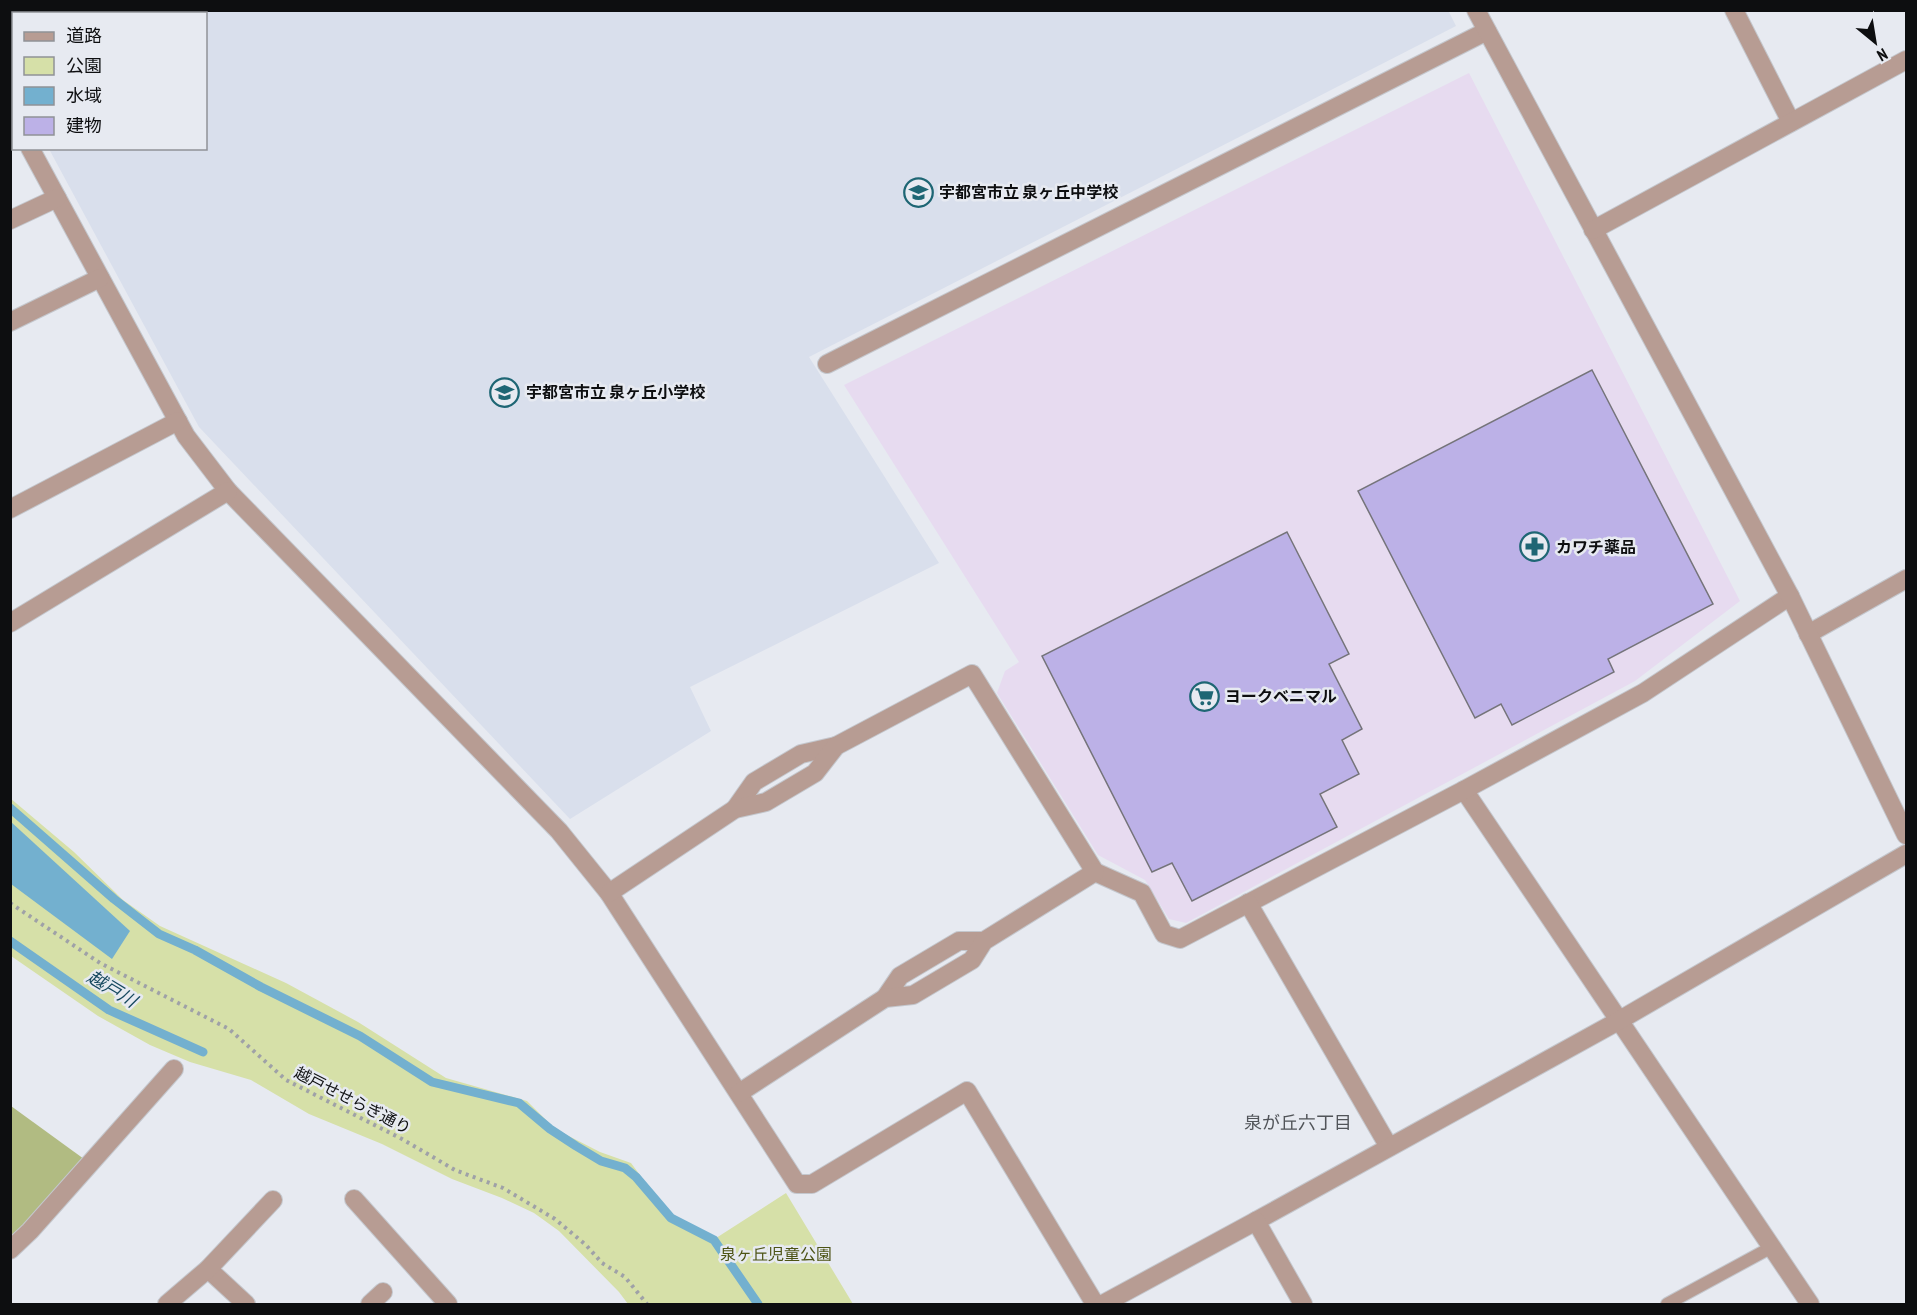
<svg xmlns="http://www.w3.org/2000/svg" width="1917" height="1315" viewBox="0 0 1917 1315" font-family="'PT Sans Narrow','Noto Sans JP',sans-serif">
  <style>
    .commercial { fill: #e7dbf0 }
    .built { fill: #d9dfec }
    .green { fill: #d6e0a8 }
    .forest { fill: #b1bb82 }
    .water { fill: #73b0cf }
    .lines { fill: none; stroke-linecap: round; stroke-linejoin: round }
    .stream { stroke: #73b0cf; stroke-width: 9 }
    .building { fill: #bcb1e7; stroke: #75747a; stroke-width: 1.5 }
    .service-casing { stroke: #c4c7cd; stroke-width: 14 }
    .minor-casing { stroke: #c4c7cd; stroke-width: 20 }
    .tertiary-casing { stroke: #c4c7cd; stroke-width: 20 }
    .path { stroke: #9fa1a7; stroke-width: 4; stroke-dasharray: 3 4.5; stroke-linecap: butt }
    .service { stroke: #b79c93; stroke-width: 12 }
    .minor { stroke: #b79c93; stroke-width: 18 }
    .tertiary { stroke: #b79c93; stroke-width: 18 }
    .labels { text-anchor: middle; stroke-width: 5; stroke-linejoin: round; paint-order: stroke }
    .poi-label { font-size: 16px; font-weight: bold; fill: #0d0e10; stroke: #e7eaf1; text-anchor: start }
    .street-label { font-size: 16px; fill: #0d0e10; stroke: #e7eaf1 }
    .park-label { font-size: 16px; fill: #4d5415; stroke: #e7eaf1 }
    .water-label { font-size: 18px; font-style: italic; fill: #17495f; stroke: #e7eaf1 }
    .neighbourhood-label { font-size: 18px; fill: #515459; stroke: #e7eaf1 }
  </style>
  <rect width="100%" height="100%" fill="#e7eaf1"/>
  <polygon class="commercial" points="1469,73 1740,601 1635,681 1186,923 1169,919 1145,880 1098,855 997,693 1005,671 1019,662 844,385"/>
  <polygon class="built" points="1448,10 1456,26 809,357 939,563 690,687 711,731 570,819 199,427 49,149 206,148 206,14 14,14 13,83 10,78 11,10"/>
  <polygon class="green" points="10,798 74,852 123,900 160,926 286,983 358,1022 446,1078 527,1101 555,1129 600,1152 631,1163 669,1214 713,1240 786,1193 853,1304 628,1304 619,1292 559,1231 534,1213 502,1198 452,1179 382,1144 309,1114 251,1080 190,1062 150,1045 98,1016 11,956"/>
  <polygon class="forest" points="11,1106 95,1167 11,1250"/>
  <polygon class="water" points="10,821 130,931 112,959 11,884"/>
  <g class="lines">
    <g class="stream">
      <polyline points="10,808 114,899 159,934 195,950 261,987 360,1036 432,1082 519,1103 550,1129 576,1146 601,1161 625,1168 636,1177 671,1218 714,1240 758,1304"/>
      <polyline points="10,941 109,1010 203,1052"/>
    </g>
  </g>
  <g class="building">
    <polygon points="1592,370 1713,604 1608,659 1614,672 1512,725 1501,704 1475,718 1358,491"/>
    <polygon points="1287,532 1349,654 1329,664 1362,729 1342,740 1359,774 1320,794 1337,827 1192,901 1172,863 1152,872 1042,656"/>
  </g>
  <g class="lines">
    <defs>
      <polyline id="service" points="1667,1304 1772,1247"/>
      <g id="minor">
        <polyline points="1734,10 1791,122"/>
        <polyline points="10,112 14,118"/>
        <polyline points="30,148 186,436 228,491 559,831 609,893 797,1184 812,1184 967,1091 1095,1304"/>
        <polyline points="10,220 57,198"/>
        <polyline points="10,322 100,278"/>
        <polyline points="827,364 1487,31"/>
        <polyline points="10,509 178,421"/>
        <polyline points="10,623 228,491"/>
        <polyline points="1808,634 1906,579"/>
        <polyline points="1464,790 1810,1304"/>
        <polyline points="735,809 754,782 801,754 836,746"/>
        <polyline points="609,893 735,809 766,802 815,773 836,746 972,674 1095,872 1142,893 1164,934 1180,939 1464,790 1643,693 1790,596"/>
        <polyline points="1248,903 1389,1147"/>
        <polyline points="885,998 900,976 959,941 984,941"/>
        <polyline points="739,1093 885,998 913,995 972,960 984,941 1095,872"/>
        <polyline points="354,1199 448,1304"/>
        <polyline points="1256,1221 1620,1020 1906,854"/>
        <polyline points="10,1250 30,1231 174,1069"/>
        <polyline points="208,1269 246,1304"/>
        <polyline points="167,1304 208,1269 273,1200"/>
        <polyline points="370,1304 383,1292"/>
        <polyline points="1103,1304 1256,1221 1303,1304"/>
      </g>
      <g id="tertiary">
        <polyline points="1476,10 1790,596 1906,835"/>
        <polyline points="1593,230 1906,60"/>
      </g>
    </defs>
    <use href="#service" class="service-casing"/>
    <use href="#minor" class="minor-casing"/>
    <use href="#tertiary" class="tertiary-casing"/>
    <polyline class="path" points="10,903 100,963 229,1029 286,1080 402,1139 455,1170 503,1188 555,1219 586,1245 602,1263 625,1277 647,1304"/>
    <use href="#service" class="service"/>
    <use href="#minor" class="minor"/>
    <use href="#tertiary" class="tertiary"/>
  </g>
  <defs>
    <symbol id="school-ring" viewBox="-11 -11 22 22"><circle r="9.5" fill="#e7eaf1" stroke="#1e6674" stroke-width="1.5"/><path d="M0-5L7-2L0 1L-7-2ZM-4 1L0 2.5L4 1V4Q0 6-4 4Z" fill="#1e6674"/></symbol>
    <symbol id="pharmacy-ring" viewBox="-11 -11 22 22"><circle r="9.5" fill="#e7eaf1" stroke="#1e6674" stroke-width="1.5"/><path d="M-2-6h4v4h4v4h-4v4h-4v-4h-4v-4h4Z" fill="#1e6674"/></symbol>
    <symbol id="supermarket-ring" viewBox="-11 -11 22 22"><circle r="9.5" fill="#e7eaf1" stroke="#1e6674" stroke-width="1.5"/><path d="M-6-5.5h2.5l.6 2H6L4.5 2H-2.5L-4.4-4H-6ZM-1.5 3.2a1.3 1.3 0 1 0 .1 0ZM3 3.2a1.3 1.3 0 1 0 .1 0Z" fill="#1e6674"/></symbol>
  </defs>
  <g fill-rule="evenodd">
    <use href="#school-ring" x="902" y="176" width="33" height="33"/>
    <use href="#school-ring" x="488" y="376" width="33" height="33"/>
    <use href="#pharmacy-ring" x="1518" y="530" width="33" height="33"/>
    <use href="#supermarket-ring" x="1188" y="680" width="33" height="33"/>
  </g>
  <g class="labels">
    <g class="poi-label">
      <text x="939" y="198">宇都宮市立 泉ヶ丘中学校</text>
      <text x="526" y="398">宇都宮市立 泉ヶ丘小学校</text>
      <text x="1556" y="553">カワチ薬品</text>
      <text x="1225" y="702">ヨークベニマル</text>
    </g>
    <g class="street-label">
      <text transform="translate(353 1100) rotate(27)" y="6">越戸せせらぎ通り</text>
    </g>
    <g class="park-label">
      <text x="776" y="1260">泉ヶ丘児童公園</text>
    </g>
    <g class="water-label">
      <text transform="translate(112 989) rotate(31)" y="6">越戸川</text>
    </g>
    <g class="neighbourhood-label">
      <text x="1298" y="1129">泉が丘六丁目</text>
    </g>
  </g>
  <rect width="1917" height="1315" fill="none" stroke="#0d0e10" stroke-width="24"/>
  <rect x="12" y="12" width="195" height="138" fill="#e7eaf1" stroke="#909297" stroke-width="1.5"/>
  <rect x="24" y="32" width="30" height="9" fill="#b79c93" stroke="#909297" stroke-width="1.5"/>
  <text x="66" y="42" font-size="18" fill="#0d0e10">道路</text>
  <rect x="24" y="57" width="30" height="18" fill="#d6e0a8" stroke="#909297" stroke-width="1.5"/>
  <text x="66" y="72" font-size="18" fill="#0d0e10">公園</text>
  <rect x="24" y="87" width="30" height="18" fill="#73b0cf" stroke="#909297" stroke-width="1.5"/>
  <text x="66" y="102" font-size="18" fill="#0d0e10">水域</text>
  <rect x="24" y="117" width="30" height="18" fill="#bcb1e7" stroke="#909297" stroke-width="1.5"/>
  <text x="66" y="132" font-size="18" fill="#0d0e10">建物</text>
  <g transform="translate(1875 42) rotate(150)" stroke="#e7eaf1" stroke-width="4.5" paint-order="stroke">
  <path d="M0-4.5L10 22L0 15L-10 22Z" fill="#0d0e10"/>
  <text y="-9" font-size="16" font-weight="bold" text-anchor="middle" fill="#0d0e10">N</text>
  </g>
</svg>
